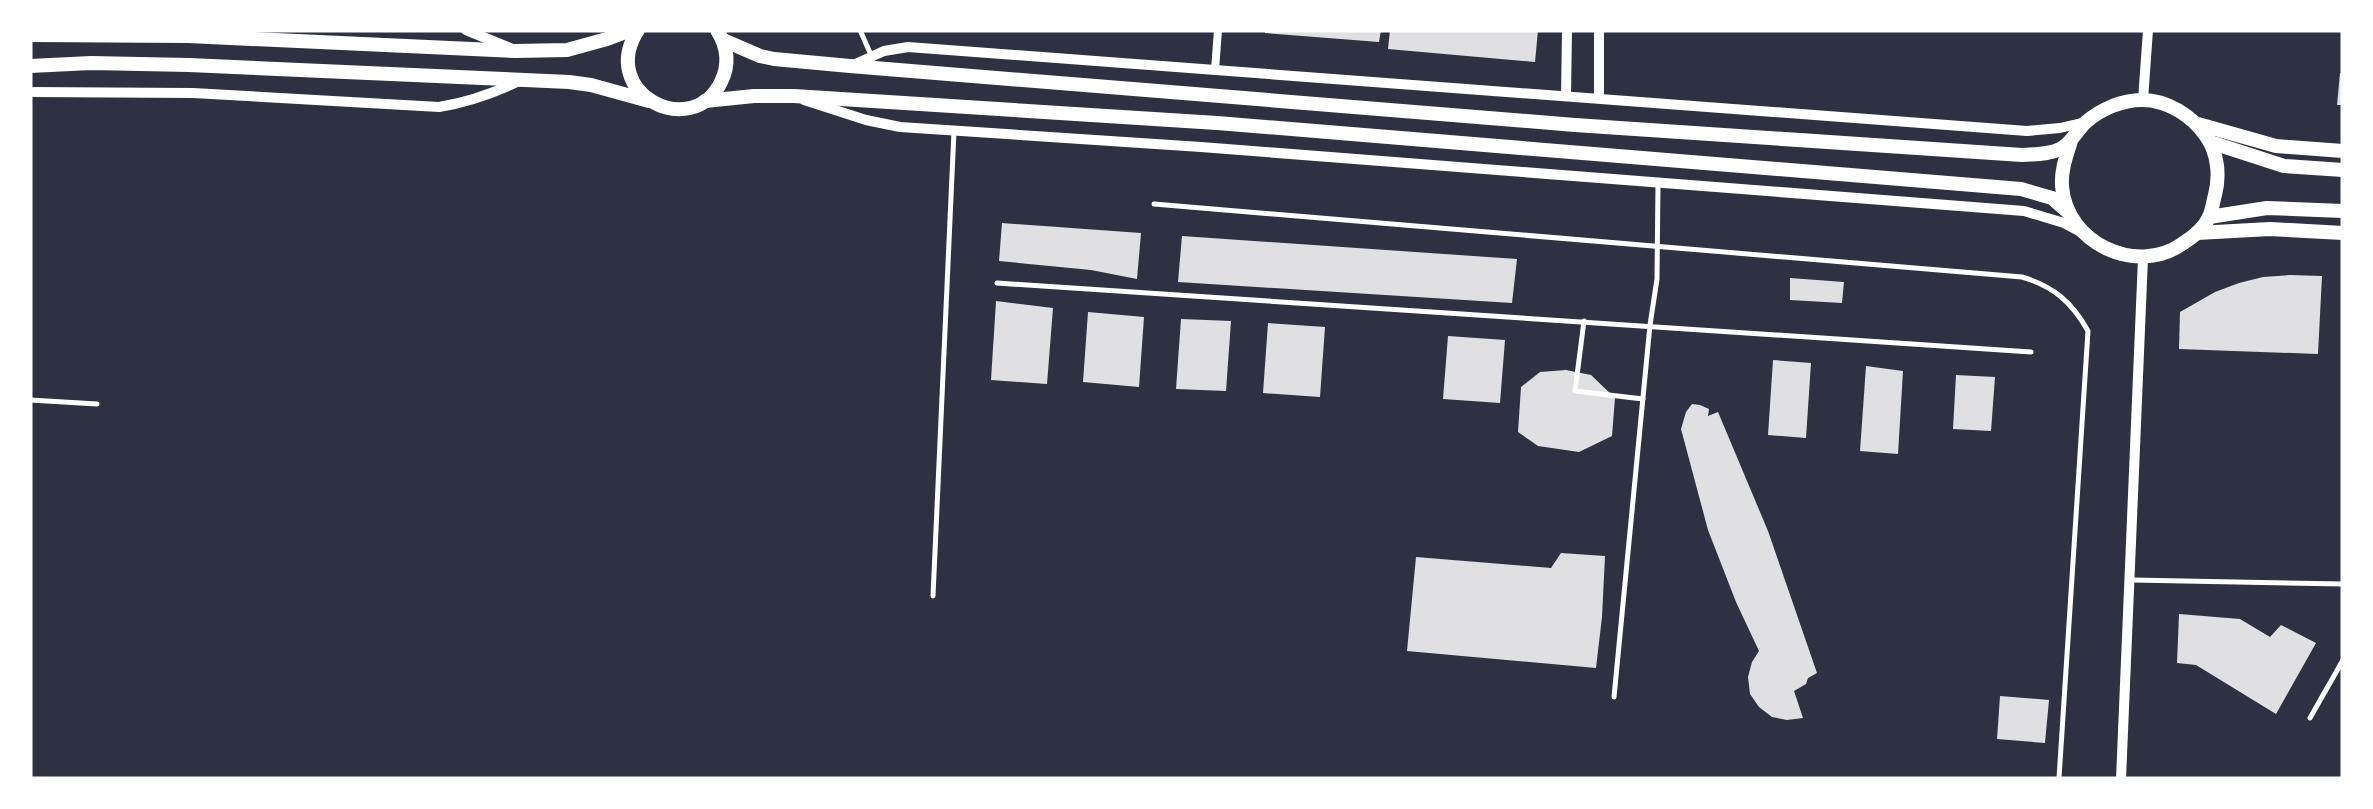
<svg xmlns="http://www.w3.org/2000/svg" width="2373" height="809" viewBox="0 0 2373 809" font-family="'Exo 2',sans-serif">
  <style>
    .building { fill: #e0e0e3 }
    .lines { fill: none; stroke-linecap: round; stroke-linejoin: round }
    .service { stroke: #fff; stroke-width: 5 }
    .pedestrian { stroke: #fff; stroke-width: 8 }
    .minor { stroke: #fff; stroke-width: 10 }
    .tertiary { stroke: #fff; stroke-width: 14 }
  </style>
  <rect width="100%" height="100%" fill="#2d3142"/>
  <g class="building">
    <polygon points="1265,30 1381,30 1379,42 1265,33"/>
    <polygon points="1390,30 1538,30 1535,62 1388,49"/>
    <polygon points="2340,73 2343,74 2343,105 2337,105"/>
    <polygon points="1002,223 1141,233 1137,279 1091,270 999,261"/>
    <polygon points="1182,236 1517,259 1512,303 1178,282"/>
    <polygon points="2290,275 2322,276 2318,354 2179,349 2180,312 2215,292 2239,283 2263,277"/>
    <polygon points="1790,278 1844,282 1842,303 1790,300"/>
    <polygon points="996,301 1053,308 1047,384 991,380"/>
    <polygon points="1088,312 1144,317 1139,387 1083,382"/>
    <polygon points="1181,319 1231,321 1226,391 1176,389"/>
    <polygon points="1268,323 1325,327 1320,397 1263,393"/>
    <polygon points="1448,336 1505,340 1500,403 1443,399"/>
    <polygon points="1773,360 1811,363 1806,438 1768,435"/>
    <polygon points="1866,366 1903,371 1898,454 1860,451"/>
    <polygon points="1566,370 1591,375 1615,398 1612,436 1579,452 1538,446 1518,432 1521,387 1540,372"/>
    <polygon points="1956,375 1995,377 1991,431 1953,429"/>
    <polygon points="1692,404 1700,405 1709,409 1708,416 1718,412 1768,531 1817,673 1808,678 1806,684 1794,691 1803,718 1787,720 1772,717 1759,707 1750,694 1748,677 1752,662 1759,651 1736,602 1708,530 1681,429 1686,412"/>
    <polygon points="1561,553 1605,556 1602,617 1596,668 1407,651 1416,557 1551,568"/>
    <polygon points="2179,614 2240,619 2270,637 2281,625 2316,643 2276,714 2196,665 2177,663"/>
    <polygon points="2000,696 2049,700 2045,743 1997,739"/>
  </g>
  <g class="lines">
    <g class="service">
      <polyline points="860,30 871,55"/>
      <path d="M1154,204L2022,277C2053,286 2072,302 2088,331L2059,778"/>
      <polyline points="997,283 2031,352"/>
      <polyline points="1584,321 1575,391 1643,399"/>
      <polyline points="30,400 97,404"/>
      <polyline points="2132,580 2343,584"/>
      <polyline points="933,596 954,131"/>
      <polyline points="1614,697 1650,325 1657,279 1658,184"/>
      <polyline points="2310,718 2343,660"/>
    </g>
    <polyline class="pedestrian" points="1215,70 1218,30"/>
    <g class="minor">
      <polyline points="466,30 510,48"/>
      <polyline points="851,66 884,51 908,47 2027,131 2060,128 2086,122"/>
      <path d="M30,92L193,93L439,107C469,102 492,94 519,81"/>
      <polyline points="1566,96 1567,30"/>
      <polyline points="1599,97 1599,30"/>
      <polyline points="804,100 866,120 900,127 1201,147 2024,211 2064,223 2081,232"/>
      <polyline points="2143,100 2148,30"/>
      <polyline points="2121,779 2143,258"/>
    </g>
    <g class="tertiary">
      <path d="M638,30C597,93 692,142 721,82C730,64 727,46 717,30"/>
      <polyline points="30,35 188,36 515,51 567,50 607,39 631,30"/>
      <path d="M723,40L760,56L774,59L850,66L1575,125L2022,155C2035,154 2048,155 2060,149C2072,143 2076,131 2086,122C2101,109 2122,100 2142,100C2168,100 2192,116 2206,136C2218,153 2220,176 2215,195C2213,202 2212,211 2209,217C2204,229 2193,237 2182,244C2136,276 2066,243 2062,186C2061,170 2066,157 2071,141"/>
      <polyline points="30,66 91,63 189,65 569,82 591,85 649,101"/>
      <polyline points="705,101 754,96 794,96 1217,123 2021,189 2052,198 2069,213"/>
      <polyline points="2198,124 2276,146 2343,151"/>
      <polyline points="2210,142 2284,166 2343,170"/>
      <polyline points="2209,217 2267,208 2343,211"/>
      <polyline points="2197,233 2270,229 2343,233"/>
    </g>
  </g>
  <rect width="2373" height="809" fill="none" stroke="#ffffff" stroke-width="65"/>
</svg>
